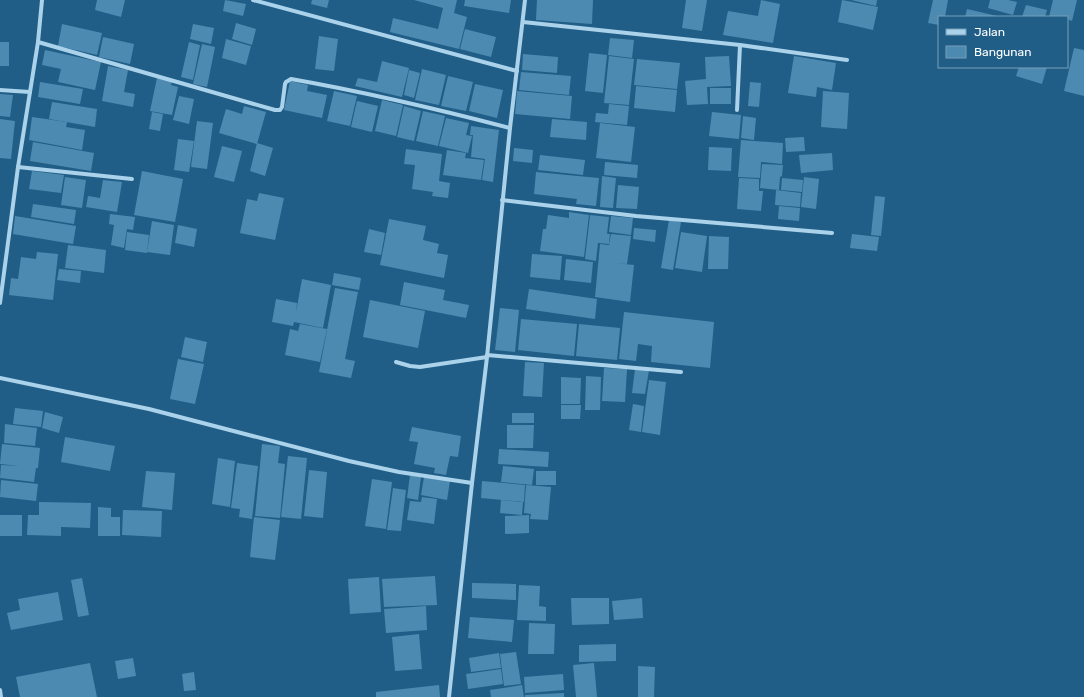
<svg xmlns="http://www.w3.org/2000/svg" width="1084" height="697" viewBox="0 0 1084 697" font-family="Rubik,sans-serif">
  <style>
    .building { fill: #4d8ab1 }
    .lines { fill: none; stroke-linecap: round; stroke-linejoin: round }
    .street { stroke: #aad2ea; stroke-width: 4 }
  </style>
  <rect width="100%" height="100%" fill="#205e87"/>
  <g class="building">
    <polygon points="97,0 125,0 121,17 95,10"/>
    <polygon points="225,0 246,4 243,16 223,11"/>
    <polygon points="312,0 329,0 327,8 311,4"/>
    <polygon points="414,0 457,0 454,13 467,17 459,49 390,32 393,18 438,29 443,8"/>
    <polygon points="465,0 511,0 509,13 464,6"/>
    <polygon points="537,0 593,0 592,24 536,20"/>
    <polygon points="686,0 707,0 702,31 682,28"/>
    <polygon points="761,0 780,4 773,43 723,35 728,11 758,16"/>
    <polygon points="842,0 878,7 873,30 838,22"/>
    <polygon points="851,0 877,0 876,6"/>
    <polygon points="933,0 948,0 945,17 939,17 939,25 928,23"/>
    <polygon points="990,0 1008,0 1017,2 1013,15 988,8"/>
    <polygon points="1053,0 1077,0 1072,21 1067,19 1067,17 1049,17"/>
    <polygon points="1026,5 1047,10 1045,17 1022,17"/>
    <polygon points="967,9 997,16 997,17 965,17"/>
    <polygon points="236,23 256,29 252,45 232,39"/>
    <polygon points="62,24 102,33 97,55 58,46"/>
    <polygon points="193,24 214,28 211,44 190,39"/>
    <polygon points="465,29 496,37 491,57 460,49"/>
    <polygon points="319,36 338,39 334,71 315,69"/>
    <polygon points="103,37 134,44 130,64 99,57"/>
    <polygon points="610,38 634,40 632,58 608,55"/>
    <polygon points="226,39 251,46 246,65 222,58"/>
    <rect x="0" y="42" width="9" height="24"/>
    <polygon points="189,42 200,45 193,80 181,77"/>
    <polygon points="202,44 215,47 207,87 193,84"/>
    <polygon points="1074,48 1084,50 1084,96 1064,91"/>
    <polygon points="45,50 101,62 95,90 58,82 61,69 42,65"/>
    <polygon points="589,53 607,55 603,93 585,91"/>
    <polygon points="523,54 558,57 557,73 522,70"/>
    <polygon points="609,56 634,59 629,105 604,103"/>
    <polygon points="729,56 731,86 707,87 708,104 687,105 685,81 706,79 705,57"/>
    <polygon points="794,56 836,63 832,90 817,87 816,97 788,93"/>
    <polygon points="637,59 680,63 677,89 634,85"/>
    <polygon points="382,61 409,68 402,97 355,86 358,78 377,82"/>
    <polygon points="108,66 128,70 124,92 135,94 133,107 102,101"/>
    <polygon points="1019,67 1047,67 1042,84 1016,76"/>
    <polygon points="422,69 446,75 439,105 415,100"/>
    <polygon points="409,70 420,73 414,98 404,95"/>
    <polygon points="521,72 571,76 569,95 519,90"/>
    <polygon points="448,76 473,82 466,111 441,106"/>
    <polygon points="157,78 172,81 171,85 178,87 172,115 150,111"/>
    <polygon points="290,81 308,85 307,91 327,95 322,118 284,110"/>
    <polygon points="40,82 83,89 80,104 38,97"/>
    <polygon points="750,82 761,83 759,107 748,106"/>
    <polygon points="475,84 503,90 497,118 469,111"/>
    <polygon points="636,86 677,90 675,112 634,108"/>
    <rect x="710" y="88" width="21" height="16"/>
    <polygon points="334,91 357,96 350,126 327,121"/>
    <polygon points="517,91 572,96 570,119 515,114"/>
    <polygon points="823,91 849,93 847,129 821,127"/>
    <polygon points="0,94 13,95 10,117 0,116"/>
    <polygon points="179,96 194,99 189,124 173,120"/>
    <polygon points="382,100 403,105 396,136 375,131"/>
    <polygon points="357,101 378,106 372,132 351,127"/>
    <polygon points="52,102 97,109 95,127 49,119"/>
    <polygon points="609,104 629,106 627,125 595,122 596,113 608,114"/>
    <polygon points="244,106 266,112 257,144 219,133 226,109 242,114"/>
    <polygon points="404,106 421,111 414,141 397,137"/>
    <polygon points="423,111 445,116 438,146 416,141"/>
    <polygon points="152,112 163,114 160,131 149,129"/>
    <polygon points="712,112 741,115 739,139 709,136"/>
    <polygon points="743,116 756,118 754,140 741,138"/>
    <polygon points="32,117 67,122 66,127 85,130 82,150 29,140"/>
    <polygon points="446,118 469,123 466,135 472,136 468,153 439,146"/>
    <polygon points="0,119 15,121 11,159 0,158"/>
    <polygon points="552,119 587,122 586,140 550,137"/>
    <polygon points="197,121 213,123 207,169 191,167"/>
    <polygon points="600,123 635,127 631,162 596,158"/>
    <polygon points="471,126 499,130 493,182 482,180 485,159 471,157 473,135 470,135"/>
    <polygon points="804,137 805,151 786,152 785,138"/>
    <polygon points="178,139 194,141 189,172 174,170"/>
    <polygon points="741,140 783,143 782,164 761,162 760,178 738,177"/>
    <polygon points="33,142 94,153 91,171 30,161"/>
    <polygon points="257,143 273,148 265,176 250,171"/>
    <polygon points="222,146 242,151 234,182 214,177"/>
    <polygon points="709,147 732,148 731,171 708,170"/>
    <polygon points="514,148 533,150 532,163 513,161"/>
    <polygon points="406,149 442,154 439,181 450,183 448,198 432,196 433,192 412,189 415,165 404,164"/>
    <polygon points="447,150 466,153 465,158 484,160 481,180 443,175"/>
    <polygon points="832,153 833,170 801,173 799,155"/>
    <polygon points="540,155 585,160 583,175 538,170"/>
    <polygon points="605,162 638,165 637,178 604,175"/>
    <polygon points="762,164 783,165 782,176 780,177 779,190 760,188"/>
    <polygon points="32,171 64,175 61,193 29,189"/>
    <polygon points="142,171 183,179 175,222 134,215"/>
    <polygon points="536,172 599,178 596,206 576,204 577,199 534,194"/>
    <polygon points="602,176 616,178 613,208 600,207"/>
    <polygon points="65,177 86,180 82,208 61,205"/>
    <polygon points="804,177 819,179 816,209 801,207"/>
    <polygon points="739,178 759,179 759,191 763,191 761,211 737,209"/>
    <polygon points="782,178 803,180 802,192 781,190"/>
    <polygon points="103,180 122,182 117,212 86,207 88,196 100,198"/>
    <polygon points="618,185 639,187 637,209 616,208"/>
    <polygon points="776,190 801,193 800,207 775,205"/>
    <polygon points="259,193 284,198 275,240 240,233 247,199 257,201"/>
    <polygon points="875,196 885,197 881,236 871,235"/>
    <polygon points="33,204 76,210 74,224 31,217"/>
    <polygon points="779,206 800,208 799,221 778,219"/>
    <polygon points="569,212 589,215 584,257 540,251 543,229 546,229 548,215 569,218"/>
    <polygon points="110,214 135,217 133,230 127,229 124,248 111,245 114,225 109,224"/>
    <polygon points="590,215 609,217 607,234 610,234 609,244 598,243 596,261 585,259"/>
    <polygon points="15,216 76,226 73,244 13,234"/>
    <polygon points="611,216 633,218 631,235 609,232"/>
    <polygon points="389,219 426,226 423,240 439,244 437,253 448,255 444,278 380,265"/>
    <polygon points="669,220 681,222 673,270 661,268"/>
    <polygon points="152,221 174,225 170,255 147,252"/>
    <polygon points="178,225 197,229 194,247 175,243"/>
    <polygon points="634,228 656,230 655,242 633,239"/>
    <polygon points="369,229 385,233 381,255 364,252"/>
    <polygon points="127,232 149,235 147,253 125,250"/>
    <polygon points="681,232 707,236 702,272 675,268"/>
    <polygon points="611,234 631,236 627,264 615,263 634,265 630,302 595,297 600,244 609,245"/>
    <polygon points="852,234 879,237 877,251 850,248"/>
    <polygon points="709,236 729,237 728,269 708,269"/>
    <polygon points="68,245 106,250 104,273 65,268"/>
    <polygon points="37,252 58,254 53,300 9,295 11,278 18,279 21,257 36,259"/>
    <polygon points="532,254 562,256 560,280 530,277"/>
    <polygon points="566,259 593,262 591,283 564,280"/>
    <polygon points="59,269 81,271 80,283 57,280"/>
    <polygon points="334,273 361,278 359,290 332,285"/>
    <polygon points="302,279 331,285 323,328 294,322 293,326 272,322 276,299 297,303 296,312"/>
    <polygon points="404,282 445,290 443,300 469,305 466,318 400,305"/>
    <polygon points="335,288 358,292 345,359 355,361 351,378 319,372"/>
    <polygon points="529,289 597,299 595,319 526,309"/>
    <polygon points="370,300 425,311 418,348 363,337"/>
    <polygon points="500,308 519,310 515,352 495,350"/>
    <polygon points="624,312 714,322 710,368 651,362 652,346 638,344 636,361 619,359"/>
    <polygon points="521,319 577,324 574,356 518,350"/>
    <polygon points="300,324 327,329 320,362 285,355 290,329 298,331"/>
    <polygon points="579,324 620,328 617,360 576,356"/>
    <polygon points="185,337 207,342 203,362 181,357"/>
    <polygon points="178,359 204,364 195,404 170,399"/>
    <polygon points="525,362 544,363 542,397 523,396"/>
    <polygon points="604,368 627,369 625,402 602,401"/>
    <polygon points="635,369 649,370 645,394 632,393"/>
    <polygon points="586,376 601,377 600,410 585,410"/>
    <polygon points="561,377 581,378 580,404 561,404"/>
    <polygon points="649,380 666,382 660,435 642,432"/>
    <polygon points="633,404 644,406 641,432 629,430"/>
    <polygon points="561,405 581,405 580,419 561,419"/>
    <polygon points="15,408 43,411 41,427 13,424"/>
    <polygon points="45,412 63,417 59,433 42,428"/>
    <rect x="512" y="413" width="22" height="10"/>
    <polygon points="5,424 37,428 35,446 4,443"/>
    <polygon points="507,425 534,425 533,448 507,448"/>
    <polygon points="412,427 461,436 458,457 450,456 446,475 434,473 435,468 414,464 418,442 409,441"/>
    <polygon points="65,437 115,446 110,471 61,462"/>
    <polygon points="2,444 40,448 38,468 36,468 34,482 0,478 1,465 19,466 0,464"/>
    <polygon points="262,444 280,446 278,463 285,464 280,518 255,516"/>
    <polygon points="499,449 549,452 548,467 498,464"/>
    <polygon points="288,456 307,458 301,519 281,517"/>
    <polygon points="218,458 235,461 230,507 212,504"/>
    <polygon points="237,463 258,466 252,519 239,517 240,509 231,508"/>
    <polygon points="503,466 534,469 532,485 501,482"/>
    <polygon points="309,470 327,472 323,518 304,516"/>
    <polygon points="146,471 175,473 172,510 142,507"/>
    <rect x="536" y="471" width="20" height="14"/>
    <polygon points="410,475 421,477 418,500 407,498"/>
    <polygon points="424,477 450,481 447,500 421,495"/>
    <polygon points="372,479 392,482 386,529 365,526"/>
    <polygon points="1,480 38,484 36,501 0,497"/>
    <polygon points="482,481 525,485 524,502 481,498"/>
    <polygon points="526,485 551,487 548,520 530,519 531,514 524,513"/>
    <polygon points="393,488 406,490 401,531 387,530"/>
    <polygon points="422,497 437,499 434,524 407,520 410,501 421,502"/>
    <polygon points="501,500 523,502 522,515 500,513"/>
    <polygon points="39,502 91,503 90,528 61,527 61,536 27,535 28,515 39,515"/>
    <polygon points="98,507 111,508 111,517 120,517 120,536 98,536"/>
    <polygon points="123,510 162,511 161,537 122,535"/>
    <rect x="0" y="515" width="22" height="21"/>
    <polygon points="529,515 529,533 505,534 505,516"/>
    <polygon points="254,517 280,520 275,560 250,557"/>
    <polygon points="435,576 437,605 384,607 382,579"/>
    <polygon points="379,577 381,612 350,614 348,579"/>
    <polygon points="82,578 89,615 78,617 71,580"/>
    <polygon points="472,583 516,584 516,600 472,598"/>
    <polygon points="519,585 540,586 539,606 546,607 546,621 517,620"/>
    <polygon points="58,592 63,620 11,630 7,613 20,610 18,599"/>
    <polygon points="571,598 609,598 609,624 572,625"/>
    <polygon points="642,598 643,618 614,620 612,601"/>
    <polygon points="426,606 427,630 386,633 384,609"/>
    <polygon points="470,617 514,620 512,642 468,638"/>
    <polygon points="529,623 555,624 554,654 528,654"/>
    <polygon points="419,634 422,669 395,671 392,637"/>
    <polygon points="616,644 616,661 579,662 579,645"/>
    <polygon points="516,652 521,684 504,686 500,654"/>
    <polygon points="499,653 501,668 471,672 469,658"/>
    <polygon points="133,658 136,676 118,679 115,661"/>
    <polygon points="90,663 97,697 20,697 16,677"/>
    <polygon points="594,663 597,697 576,697 573,665"/>
    <polygon points="638,666 655,667 654,697 638,697"/>
    <polygon points="501,669 503,684 468,689 466,674"/>
    <polygon points="194,672 196,690 184,691 182,674"/>
    <polygon points="563,674 564,690 525,693 524,677"/>
    <polygon points="439,685 440,697 376,697 376,692"/>
    <polygon points="522,685 524,697 491,697 490,690"/>
    <polygon points="564,693 564,697 525,697 525,695"/>
  </g>
  <g class="lines">
    <g class="street">
      <polyline points="253,0 517,71"/>
      <polyline points="523,22 740,45 847,60"/>
      <path d="M38,42L275,110H280L282,107L285,84L286,82L291,79C365,92 437,109 510,128"/>
      <polyline points="0,90 30,92"/>
      <polyline points="737,110 740,45"/>
      <polyline points="18,167 132,179"/>
      <polyline points="502,200 636,216 832,233"/>
      <polyline points="0,303 18,167 38,42 42,0"/>
      <polyline points="487,355 681,372"/>
      <polyline points="396,362 410,366 420,367 487,357"/>
      <polyline points="0,378 149,409 349,461 399,472 472,483"/>
      <polyline points="0,690 1,697"/>
      <polyline points="449,697 472,483 487,357 510,128 525,0"/>
    </g>
  </g>
  <rect x="938" y="16" width="130" height="52" fill="#205e87" stroke="#799eb7"/>
  <rect x="946" y="29" width="20" height="6" fill="#aad2ea" stroke="#799eb7"/>
  <text x="974" y="36" font-size="12" fill="#ffffff">Jalan</text>
  <rect x="946" y="46" width="20" height="12" fill="#4d8ab1" stroke="#799eb7"/>
  <text x="974" y="56" font-size="12" fill="#ffffff">Bangunan</text>
</svg>
